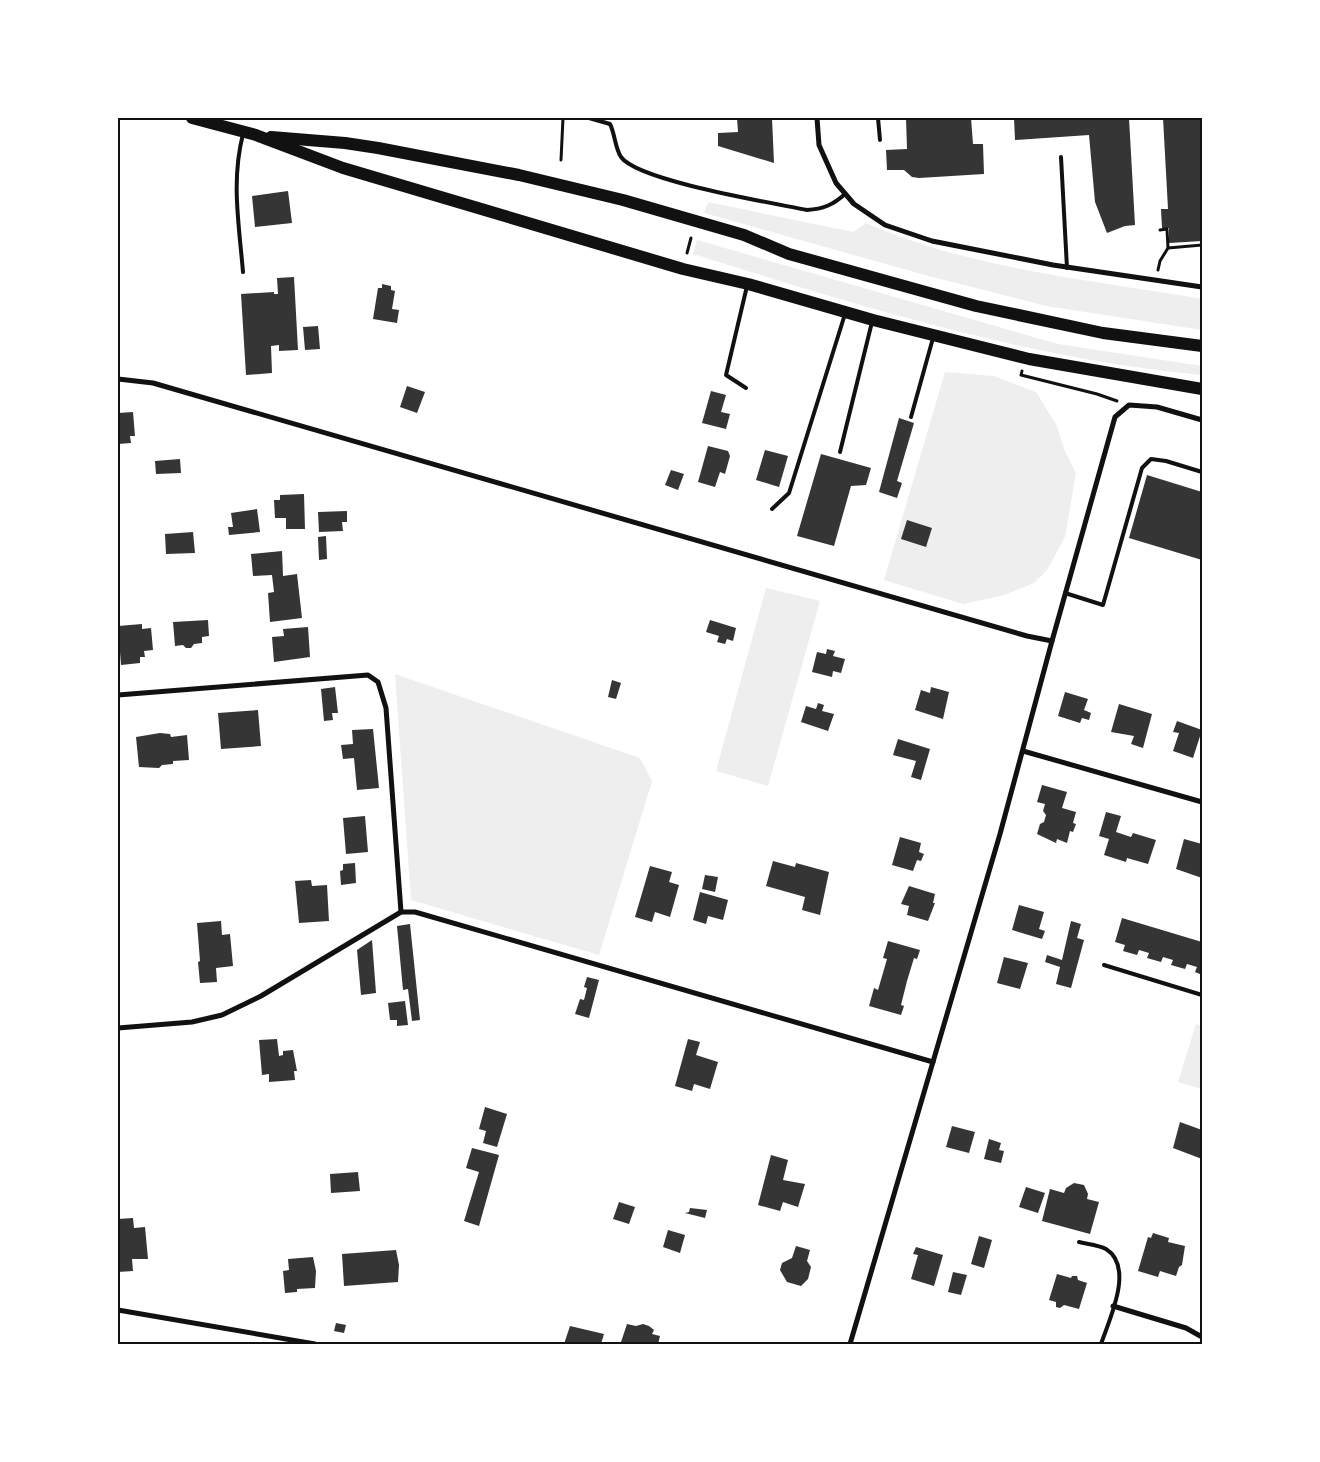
<svg xmlns="http://www.w3.org/2000/svg" width="1320" height="1462" viewBox="0 0 1320 1462" font-family="'Alegreya Sans',sans-serif">
  <style>
    .green { fill: #eee }
    .building { fill: #353535 }
    .lines { fill: none; stroke-linecap: round; stroke-linejoin: round }
    .path { stroke: #111; stroke-width: 3 }
    .service { stroke: #111; stroke-width: 4 }
    .minor { stroke: #111; stroke-width: 5 }
    .primary { stroke: #111; stroke-width: 12 }
    .neatline { fill: none; stroke: #111; stroke-width: 2 }
  </style>
  <rect width="100%" height="100%" fill="#fff"/>
  <g class="green">
    <path d="M708,202L853,232L866,223C971,269 1090,280 1202,299V330L1046,306L925,275L704,213Z"/>
    <path d="M697,240L1058,344L1202,366V375C1029,359 859,306 693,254Z"/>
    <polygon points="945,372 994,376 1036,392 1057,426 1064,449 1076,473 1065,537 1047,570 1034,583 1004,595 963,604 884,580"/>
    <polygon points="766,588 820,601 768,786 716,771"/>
    <polygon points="395,674 640,758 652,781 599,955 411,900"/>
    <polygon points="1196,1024 1202,1026 1202,1089 1178,1082"/>
  </g>
  <g class="building">
    <polygon points="737,118 772,118 774,163 718,146 718,133 738,132"/>
    <polygon points="906,118 971,118 973,144 983,144 984,174 919,178 912,177 904,170 887,170 886,150 907,149"/>
    <polygon points="1014,118 1129,118 1135,225 1125,226 1107,233 1095,202 1089,135 1015,140"/>
    <polygon points="1163,118 1202,118 1202,241 1169,243 1169,228 1162,228 1161,209 1168,209"/>
    <polygon points="288,191 292,223 255,227 252,196"/>
    <polygon points="294,277 298,350 279,351 279,345 271,346 272,373 246,375 241,294 274,292 274,294 278,294 277,278"/>
    <polygon points="382,284 391,286 391,290 395,291 392,309 399,310 397,323 373,319 378,288 382,288"/>
    <polygon points="318,326 320,349 305,350 303,327"/>
    <polygon points="407,386 425,392 417,413 400,407"/>
    <polygon points="711,391 726,395 721,412 730,414 726,429 702,423"/>
    <polygon points="133,412 135,436 130,436 131,443 118,444 118,413"/>
    <polygon points="899,418 914,423 897,481 902,483 897,498 879,492"/>
    <polygon points="708,446 728,451 730,456 725,474 720,472 715,487 698,482"/>
    <polygon points="765,450 788,456 779,487 756,480"/>
    <polygon points="821,454 871,468 866,485 851,486 834,546 797,536"/>
    <polygon points="180,459 181,473 156,474 155,461"/>
    <polygon points="671,470 684,474 678,490 665,485"/>
    <polygon points="1147,475 1202,492 1202,560 1129,538"/>
    <polygon points="304,494 305,529 286,529 286,518 275,518 274,500 280,500 280,495"/>
    <polygon points="257,509 260,532 229,535 228,527 233,527 231,513"/>
    <polygon points="347,511 347,522 342,522 343,531 319,532 318,512"/>
    <polygon points="907,520 932,528 926,547 901,539"/>
    <polygon points="193,532 195,553 166,554 165,534"/>
    <polygon points="326,536 327,559 319,560 318,537"/>
    <polygon points="282,551 283,576 297,574 302,618 270,622 268,593 274,592 272,575 253,576 251,554"/>
    <polygon points="208,620 209,636 202,637 202,643 194,644 191,648 186,648 183,645 175,646 173,622"/>
    <polygon points="710,620 736,628 733,641 727,639 725,644 717,642 719,636 706,632"/>
    <polygon points="142,624 142,629 151,628 153,650 144,651 145,657 140,657 140,663 121,665 118,626"/>
    <polygon points="308,627 310,657 274,662 272,637 284,636 283,629"/>
    <polygon points="827,649 835,651 833,656 845,659 841,673 833,671 832,677 812,672 817,652 826,654"/>
    <polygon points="612,680 621,683 616,699 608,697"/>
    <polygon points="335,687 338,713 332,713 333,720 324,721 321,689"/>
    <polygon points="931,687 949,692 943,719 915,710 921,690 930,693"/>
    <polygon points="1065,692 1088,699 1084,710 1091,713 1089,720 1082,718 1080,723 1058,716"/>
    <polygon points="818,703 824,705 822,711 834,714 828,731 801,722 806,706 816,709"/>
    <polygon points="1119,704 1152,714 1143,748 1131,744 1134,736 1111,732"/>
    <polygon points="258,710 261,746 221,749 218,713"/>
    <polygon points="1177,721 1202,730 1193,758 1173,751 1179,733 1173,732"/>
    <polygon points="373,729 379,788 357,790 354,758 343,759 341,745 353,744 352,730"/>
    <polygon points="160,733 170,734 171,737 187,735 189,760 173,761 173,764 162,765 159,768 139,767 136,737"/>
    <polygon points="898,739 930,749 921,780 911,777 916,761 893,755"/>
    <polygon points="1042,785 1067,792 1062,808 1076,812 1073,823 1076,824 1073,832 1070,831 1067,843 1057,839 1056,843 1037,834 1040,824 1044,822 1046,815 1043,811 1045,804 1037,802"/>
    <polygon points="1106,812 1121,816 1116,832 1131,837 1133,833 1156,840 1148,864 1127,858 1126,862 1104,855 1109,839 1099,836"/>
    <polygon points="365,816 368,852 346,854 343,818"/>
    <polygon points="900,837 921,843 919,852 924,854 921,861 917,860 913,871 892,865"/>
    <polygon points="1184,839 1202,844 1202,878 1176,869"/>
    <polygon points="773,861 795,867 796,863 829,872 820,915 802,910 805,897 766,886"/>
    <polygon points="355,863 356,883 341,885 340,871 343,870 343,864"/>
    <polygon points="650,866 672,872 669,882 679,885 670,917 655,912 652,922 635,917"/>
    <polygon points="705,875 718,877 715,892 702,889"/>
    <polygon points="311,880 312,886 327,885 329,921 299,923 295,881"/>
    <polygon points="909,886 935,894 933,903 935,903 928,921 907,915 909,906 901,904"/>
    <polygon points="700,892 728,900 723,920 708,916 706,924 693,920"/>
    <polygon points="1019,905 1044,912 1039,929 1045,931 1042,939 1012,930"/>
    <polygon points="1122,918 1202,942 1202,975 1195,972 1197,967 1187,964 1185,969 1171,965 1173,960 1163,957 1161,962 1147,958 1149,953 1139,950 1137,955 1123,951 1125,945 1115,942"/>
    <polygon points="221,921 222,935 230,934 233,966 216,968 217,982 200,983 198,962 200,961 197,923"/>
    <polygon points="1071,921 1081,924 1077,938 1084,940 1071,988 1056,984 1060,967 1045,962 1047,955 1062,960"/>
    <polygon points="410,924 420,1020 412,1021 408,989 403,990 397,926"/>
    <polygon points="372,940 376,993 361,995 357,950"/>
    <polygon points="888,941 920,950 917,959 914,958 907,981 901,1005 904,1006 901,1015 869,1006 874,988 878,990 887,959 883,958"/>
    <polygon points="1004,957 1028,963 1020,989 997,983"/>
    <polygon points="587,977 599,980 589,1018 575,1014 580,999 584,1000 587,988 584,987"/>
    <polygon points="405,1001 408,1025 397,1026 397,1020 390,1020 388,1003"/>
    <polygon points="277,1039 279,1056 283,1055 283,1051 293,1050 297,1071 294,1071 295,1080 269,1082 269,1074 262,1075 259,1040"/>
    <polygon points="688,1039 700,1042 696,1055 718,1062 710,1089 694,1084 692,1091 675,1086"/>
    <polygon points="485,1107 507,1114 497,1147 483,1143 486,1131 479,1129"/>
    <polygon points="1180,1122 1202,1130 1202,1159 1173,1148"/>
    <polygon points="952,1126 975,1132 969,1153 946,1147"/>
    <polygon points="989,1139 1001,1143 999,1150 1004,1151 1001,1163 984,1159"/>
    <polygon points="472,1148 499,1155 479,1226 464,1221 479,1172 466,1168"/>
    <polygon points="771,1155 788,1160 783,1180 805,1184 798,1207 783,1202 780,1211 758,1205"/>
    <polygon points="358,1172 360,1191 331,1193 330,1174"/>
    <polygon points="1074,1183 1084,1185 1088,1194 1087,1199 1099,1202 1090,1234 1042,1221 1050,1189 1064,1193 1066,1188"/>
    <polygon points="1026,1187 1045,1193 1038,1213 1019,1207"/>
    <polygon points="619,1202 635,1207 629,1224 613,1219"/>
    <polygon points="690,1208 707,1210 705,1218 685,1213 689,1212"/>
    <polygon points="133,1218 134,1228 145,1227 148,1259 132,1259 133,1271 118,1272 118,1219"/>
    <polygon points="668,1230 685,1235 680,1253 663,1247"/>
    <polygon points="1153,1233 1169,1238 1168,1242 1185,1246 1182,1265 1179,1267 1176,1276 1160,1271 1158,1277 1138,1271 1148,1237 1151,1238"/>
    <polygon points="979,1236 992,1240 984,1268 971,1264"/>
    <polygon points="796,1246 810,1250 807,1261 811,1267 808,1279 801,1286 787,1282 780,1270 782,1263 792,1258"/>
    <polygon points="916,1247 943,1255 934,1286 911,1279 918,1255 913,1254"/>
    <polygon points="396,1250 399,1265 398,1282 344,1286 342,1254"/>
    <polygon points="313,1257 316,1271 315,1288 297,1289 297,1292 285,1293 283,1271 289,1270 288,1259"/>
    <polygon points="953,1272 967,1275 961,1295 948,1292"/>
    <polygon points="1057,1274 1071,1278 1072,1276 1077,1276 1078,1280 1087,1283 1079,1309 1064,1305 1060,1308 1056,1307 1056,1302 1049,1300"/>
    <polygon points="336,1323 346,1325 344,1333 334,1331"/>
    <polygon points="627,1324 636,1326 643,1324 649,1326 654,1330 652,1334 660,1336 658,1344 632,1344 621,1342"/>
    <polygon points="570,1326 604,1334 601,1344 564,1344"/>
  </g>
  <g class="lines">
    <g class="path">
      <polyline points="561,160 563,118"/>
      <polyline points="1160,230 1167,229 1168,248 1202,245"/>
      <polyline points="687,253 691,238"/>
      <polyline points="1158,270 1160,261 1168,248"/>
      <polyline points="1022,371 1021,375 1097,394 1117,401"/>
    </g>
    <g class="service">
      <path d="M589,118L610,124C615,134 615,148 621,157C638,181 773,203 807,210C823,209 833,205 845,194"/>
      <polyline points="878,118 880,140"/>
      <polyline points="118,120 118,118"/>
      <polyline points="1061,157 1067,268"/>
      <path d="M243,272C239,224 231,181 243,134"/>
      <polyline points="746,388 726,375 747,286"/>
      <polyline points="911,417 933,338"/>
      <polyline points="840,452 872,322"/>
      <polyline points="772,509 789,493 845,314"/>
      <polyline points="1065,593 1103,605 1142,468 1151,459 1166,461 1202,472"/>
      <polyline points="1104,965 1202,995"/>
      <path d="M1079,1242C1087,1244 1099,1245 1106,1249C1135,1267 1109,1320 1101,1344"/>
    </g>
    <g class="minor">
      <polyline points="817,118 819,145 836,183 854,204 885,225 932,241 1053,265 1202,287"/>
      <polyline points="118,379 153,383 1027,636 1052,641"/>
      <polyline points="118,695 368,675 378,682 386,708 401,912"/>
      <polyline points="1023,751 1202,802"/>
      <polyline points="118,1028 192,1022 222,1015 261,996 401,912 415,912 933,1062"/>
      <polyline points="1113,1306 1186,1328 1202,1337"/>
      <polyline points="118,1310 315,1344"/>
      <polyline points="850,1344 1000,834 1052,641 1115,417 1129,405 1157,407 1202,420"/>
    </g>
    <g class="primary">
      <polyline points="192,118 256,135 343,168 683,269 748,284 873,320 1029,359 1202,389"/>
      <polyline points="271,137 345,143 378,148 519,175 623,200 744,235 789,254 976,306 1103,333 1202,346"/>
    </g>
  </g>
  <rect width="1320" height="1462" fill="none" stroke="#ffffff" stroke-width="238"/>
  <rect x="119" y="119" width="1082" height="1224" class="neatline"/>
</svg>
